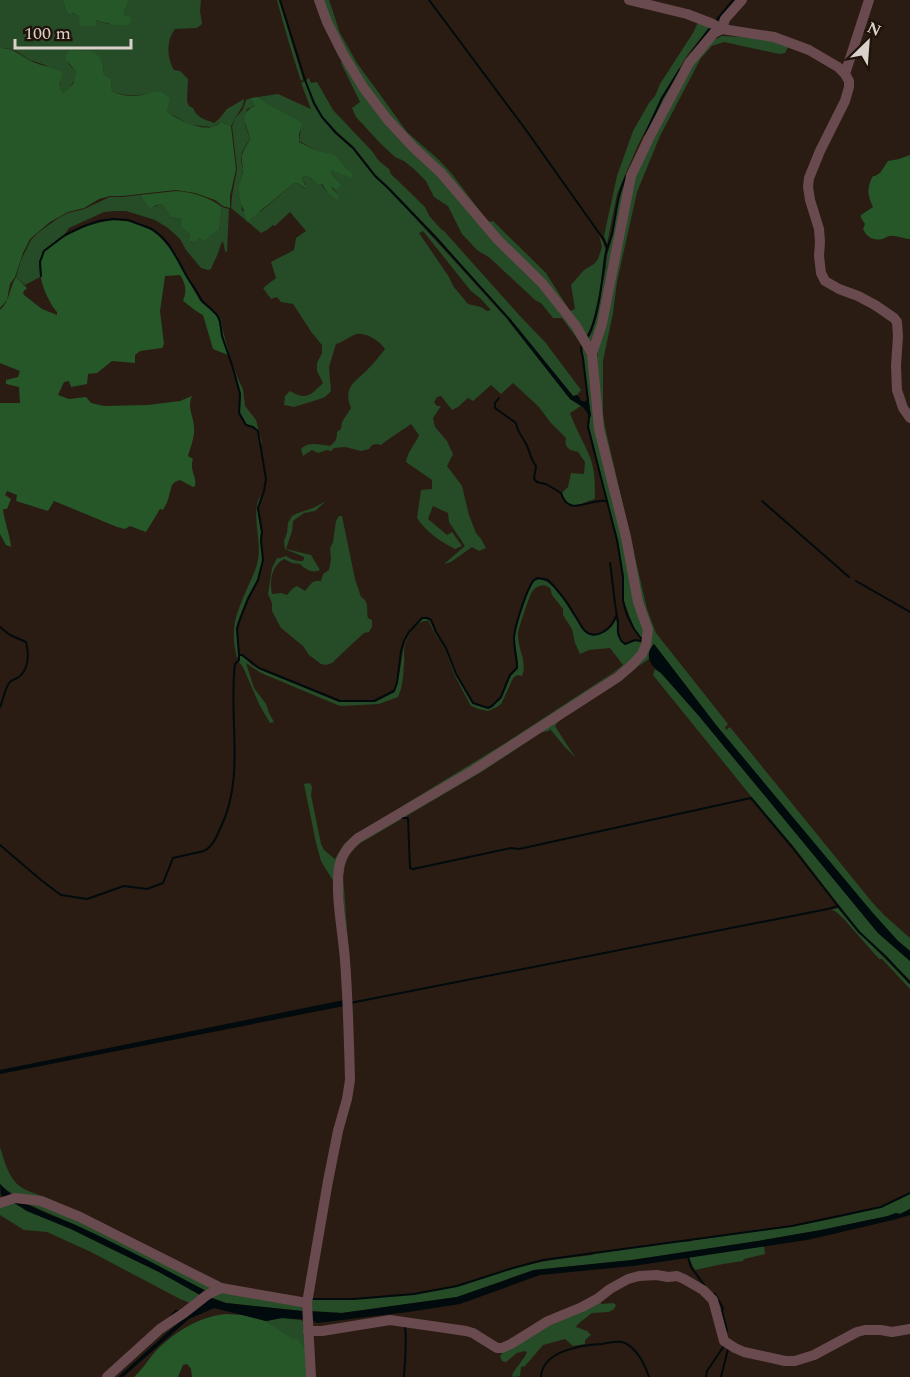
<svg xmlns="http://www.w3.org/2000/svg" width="910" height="1377" viewBox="0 0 910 1377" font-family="Spectral,serif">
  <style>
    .green { fill: #254b27; fill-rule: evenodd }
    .forest { fill: #255728 }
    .water { fill: #010a0c }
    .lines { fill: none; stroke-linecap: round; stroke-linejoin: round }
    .stream { stroke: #010a0c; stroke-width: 2 }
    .minor { stroke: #694a4f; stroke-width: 10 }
  </style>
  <rect width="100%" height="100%" fill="#2a1c12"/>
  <g class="green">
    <path d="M0,0H63L65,9L69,15L74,13L79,17L81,22L96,20L108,24L132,18L129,15L124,18V13L129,0H201L200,11L202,24L197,28L175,29C166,40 167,58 174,70L180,71L188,79L187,101L189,106L193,108C197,118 204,119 214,123L219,119L227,109L244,99L243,105L231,126L221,122L212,127L190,125L171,114L167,111L157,91C141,96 128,98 112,91L111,80L104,76L103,65L68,63L76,72C75,82 70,88 63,95L59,85L62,78L45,65L30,60L16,51L6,48H0Z"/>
    <path d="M277,0H279L303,79L301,81C292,54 284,27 277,0Z"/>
    <path d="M321,0H329L340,33L357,63L381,96L407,132L439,160L452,174L488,222L493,221L546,273L570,311L575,309L571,285L584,270L594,264L598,259L602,247L599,235C601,239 604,243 605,248C607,259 595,319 590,329C589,332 587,335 585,337L410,140L360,79Z"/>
    <polygon points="699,20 711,25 688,54 661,98 657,108 638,145 617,194 607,244 604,236 617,176 633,131 649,103 655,96 660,84 693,33"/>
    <polygon points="713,32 629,176 593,347 588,339 592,332 596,319 606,267 607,256 613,234 620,195 624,184 663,99 685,63"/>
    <path d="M722,36L762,38L789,45L785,53L779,54L724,42L712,46L701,58L660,136L637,192L617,282L613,313L603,361V414L605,427L647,609L656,633L728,724L725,727L726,730L730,727L872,902L884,915L910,938V951L898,941L872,913L716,725L654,644C650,648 648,653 649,659L561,718L555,726L567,745L576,758L565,747L550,729L549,731L542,732L483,771L354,847L346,860L343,875L349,957L341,874L347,851L622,674L651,642L602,428L597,359L598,352L634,178L688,69L710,42Z"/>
    <polygon points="343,58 362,88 542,285 575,327 581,344 562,318 553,318 541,303 535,300 490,258 477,250 462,234 448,206 434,197 426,181 414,169 404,161 395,157 380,143 356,117 352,108 360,102 341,63"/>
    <polygon points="309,78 311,83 317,82 333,110 371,150 379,161 389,169 391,174 425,207 430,217 442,230 444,231 520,316 545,342 581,390 577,395 574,397 508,317 498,307 438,238 389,187 376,175 354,147 337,132 322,116 314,102 306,80"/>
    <path d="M305,81L313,104L322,118L335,133L353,149L375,177L388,188L508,320L570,399L581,406L570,413C575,428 584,442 590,457C595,470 595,485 595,499C581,503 568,513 562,493L568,487L571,473L584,474L585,462L578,452C568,450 564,447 566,438L550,422L539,407L513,383L501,394L491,385L473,401L468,398L458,407L452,410L441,396L437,397L434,402L437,406H441L433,418L435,427L447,441L453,454L447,466L462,486L469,515L476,533L481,539L486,548L479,551L472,547L451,562L444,564L465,546L449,522L448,513L433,506L428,519L447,535L452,532L462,546L455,549C440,541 427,533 417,518L421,490L432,489V480L406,462C407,452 415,445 419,435L411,424L386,441L381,445L376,444L372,445L369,449L361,451L345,447L334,448L331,451L327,450L318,453L312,450L303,456L301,449C309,441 320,445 330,446C336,441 337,439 337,432L341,429L342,422L351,408C342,386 357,381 369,368C375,362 380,355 385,349C380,341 363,330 354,335C347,338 343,342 336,344L329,367L331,391L325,397L320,399L294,407L284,405L285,396L290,391C306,401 311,395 323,383L317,371V363L322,353V345L312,333L293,304L281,302L277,297L271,299L263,288L276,278L271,262L294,250L296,238L306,231L290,212L275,226L273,225L267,230L261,233L231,208L232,196L237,169L232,126L235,119L243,109L246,100L251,98L255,106L247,109L245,124L250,139L242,152L241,160L243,169L239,192L242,202V211L260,212L293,184L297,183L305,189L306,185L302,179L304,176L311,178L318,185L321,184L328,193L338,195L331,186L337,180L331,173V169L338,172L352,173L347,169L335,156L315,150L299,141L301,128L258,97L278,94L311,109L301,83ZM423,231L471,291L480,298L491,310L487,311L481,307L468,304L453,286L449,277L419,233Z"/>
    <path d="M140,195L146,205L155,207L159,204L163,205L171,217L183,219L190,234L189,241L194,242L199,238L204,242L209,235L219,230L222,207L229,209L227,252L225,251L223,241C220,245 220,248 218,253C216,259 213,263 211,269L208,270L201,268L186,250L180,239L168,228L155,220L126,211H114L104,212L69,228L65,234L43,251L39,262L40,277L25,285L16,277L21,260L31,240L39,232L60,217L68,213L84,209L110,197H122Z"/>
    <path d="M221,317L222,327L231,361L239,381L243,389L245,406L256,420L262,443H260C258,432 257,427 246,424L240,412L241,394L223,336L220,326Z"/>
    <polygon points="582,347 590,361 645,630 643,640 634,628 624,601 624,577 618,540 613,525 589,426 590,417 591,416"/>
    <path d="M261,495L257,508L261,532L260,540L263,560L258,579L247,598L238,621L236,629L239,655L237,658C229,625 237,612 250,582C253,575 257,567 258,560C262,541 250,509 261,495Z"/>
    <path d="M326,501L315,511L304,513L293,521L292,531L286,549L311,555L320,570C312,574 305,569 300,564L292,563L284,559C272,565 269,581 272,594L281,593L287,595L293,588L297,586L305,591C311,585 311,580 321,581L323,574L329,570L331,559L330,548L333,542L336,521L339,516H342L355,579L361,597C370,602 366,609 368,618L372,620V627L369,632L364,633L352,644L332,663L326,665L321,664L309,655L303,646L281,628L272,611V603L268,594L269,588L272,568L277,558H280L286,556C291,560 296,561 303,561L304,559V557L285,549L284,541L287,533L288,523L292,516L298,513L313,508Z"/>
    <path d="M538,579C560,581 572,618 586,633C599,637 611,632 616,619C619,629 616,637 625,644L635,641L643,643L637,654L627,664L546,720L355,838L337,887L321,861L316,843L304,784L310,783L312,787L311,795L321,844L324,850L335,859L344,844L355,835L507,742L611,674L623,665L610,648L589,650L580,654L575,643L572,629L563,615V609L552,595L550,588L544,585C539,586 535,587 532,592C530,594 518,630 518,633C517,648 528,662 522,676L517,675L513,678L504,698L501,704L497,707L488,711L479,709L471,706L455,676L445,649L435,634L429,621C417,618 408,635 405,645C403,652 405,658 404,664C403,676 403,686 398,697L379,704L340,706L261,673L246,663L254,688L266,704L269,713L274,722L270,723L259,704L243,667L238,661L240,656H243L252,665L259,669L339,702H375L394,692C406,663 396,641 422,619H428L430,620L435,633L445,649L456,675L472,703L489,708L500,700L509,678L518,668C518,658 515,648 515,638C515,621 524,603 530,587L534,581Z"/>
    <polygon points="655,669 661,673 699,716 878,933 910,961 910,980 859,931 794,847 750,795 653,675"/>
    <path d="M838,908C860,935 886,959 910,984V989L882,959H879L843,918L835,911L831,910Z"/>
    <path d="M0,1147C4,1159 7,1173 16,1183C23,1190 32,1192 41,1196C54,1201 69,1206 80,1216C56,1209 16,1202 0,1184Z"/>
    <path d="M910,1194V1209L900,1214L896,1213L888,1216L821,1230L758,1241L632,1260L534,1270L457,1297L342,1313L313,1311L310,1309V1299C359,1299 409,1298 457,1286C477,1281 495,1273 515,1268C540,1261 566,1258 592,1255L598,1252H605L680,1241L688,1242L694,1240C746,1232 798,1227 849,1215C873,1209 888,1206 910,1194Z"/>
    <polygon points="12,1200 27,1211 71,1229 105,1246 159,1272 202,1296 193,1304 180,1299 91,1252 47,1232 24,1230 0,1215 0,1207"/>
    <polygon points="24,1201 41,1202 215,1289 208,1292 82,1228 30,1205"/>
    <polygon points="764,1246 765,1254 744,1259 743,1261 723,1264 695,1270 688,1257"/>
    <polygon points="221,1293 303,1305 302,1311 226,1303 212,1298"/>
    <path d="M598,1301L602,1304L613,1303L616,1305L614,1309L609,1312L592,1313L578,1324L576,1327L587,1331L591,1335L585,1340V1344L573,1346L565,1339L543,1345L525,1366L521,1367L520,1376L513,1377L512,1375C516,1367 523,1361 527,1352L525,1351L517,1353L506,1362L502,1361L500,1356L508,1347Z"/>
    <polygon points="282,1318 301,1320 304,1322 306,1350 266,1321"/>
  </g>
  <g class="forest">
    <path d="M63,0H129L124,13V17L129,15L132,18L130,24C122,28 105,23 96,20V26H80L79,17L74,13L69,15L65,9Z"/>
    <path d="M0,48C14,48 21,56 33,62C42,66 52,67 62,72V78L59,85L63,94L73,84L76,72L65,58L69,50L91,51L99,56L103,65L104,75L111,79L112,91C122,96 132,97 142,95C147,94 152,91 157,91C163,91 166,95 170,99L167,111C177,120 199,130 212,127C215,126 218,124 221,122L231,126L236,169L230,196V208L223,206L215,200L195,193L176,190L122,196H110L99,199L84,208L68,212L50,222L30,239L23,253L15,277L10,284L7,300L0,308Z"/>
    <path d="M258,97L271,106L303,123L299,134V142L315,150L335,155L347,169L353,173L352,178L331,170V173L341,185L337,189L331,187L338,195V201L328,193L322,184L318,185L311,178L304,176L302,179L306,186V189L297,183L293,184L247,222C245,212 239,200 239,190C239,183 242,177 243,171C243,164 240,158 243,152C245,147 248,144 250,139C247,124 237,114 255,106L251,98Z"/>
    <path d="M910,155V239C903,239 896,235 889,236C888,236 886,237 885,238C875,242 867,238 863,229L865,224L861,218V215L873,207C868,196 866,188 873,176H875L880,173L888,161L899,159Z"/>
    <path d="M176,191C192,192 209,197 222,207L219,230L209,236L204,242L199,238L195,242L189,241L190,234L181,226L182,219L171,217L163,205L159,204L151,208L146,205L140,195Z"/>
    <path d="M113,220C167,221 176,261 199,299C203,306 212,309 216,315C220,321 220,330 222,337C223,343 226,349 228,355L213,349L203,315C195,311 190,306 183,301C187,291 186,284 180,275L165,276L160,311L164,344L162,348L140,351L135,355V363L112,361L97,373L88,374L87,384L71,387L69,381L64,382L58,395L69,399L86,397L91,403L104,406L148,405L180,401L192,396C187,407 193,415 194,426C195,436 191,446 188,456L193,459C189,471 197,475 195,486L193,487L180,480C170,483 172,487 169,496C168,501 165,506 163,510L160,509L146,532L130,526L125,529L117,527L54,501L48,511L16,501L17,495L7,491L5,495L11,499L7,509H3C4,521 10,534 11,547L6,545L0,534V403H20L19,387L6,384V380L18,377L20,371L0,363V310C10,301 9,289 16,277L27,288L23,292L24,295L42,309L57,315V312C46,299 32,266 45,251C48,248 53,245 57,242C73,230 92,223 113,220Z"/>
    <path d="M225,1314L244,1315L266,1321L292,1339H297L306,1350L309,1377H192L191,1369L187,1364L183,1365L178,1377H134C142,1370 148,1360 155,1352C173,1333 198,1317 225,1314Z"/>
  </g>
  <g class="water">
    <polygon points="508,320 513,322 573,396 577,395 580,398 580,400 585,402 588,398 591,416 590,417 583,407 570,399"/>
    <path d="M654,644L716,725L872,912L898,941L910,951V961L878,933L699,716L661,673C650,666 644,655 654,644Z"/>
    <polygon points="344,1000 344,1006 0,1074 0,1070"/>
    <path d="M0,1184C20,1206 54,1215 80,1227C124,1247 166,1270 208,1292L212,1298L226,1303L302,1311L342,1313L457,1297L534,1270L632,1260L758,1241L821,1230L888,1216L896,1213L900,1214L910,1209V1215L893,1220L807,1240L633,1266L540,1275L460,1304L408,1312L317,1323L312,1320L282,1318L266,1321L214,1308L189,1319L123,1377H118L178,1323L202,1296L159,1272L71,1229L27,1211L1,1195Z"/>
  </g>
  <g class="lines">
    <g class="stream">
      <polyline points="280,0 305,80 314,103 322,117 336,133 353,148 375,176 388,188 437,239 511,321"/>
      <polyline points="429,0 526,130 604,240 607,248"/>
      <polyline points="716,21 733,0"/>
      <polyline points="692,52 710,28"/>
      <polyline points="645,135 662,98 680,69"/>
      <path d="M587,338C599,318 602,280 605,257C606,249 610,242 612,234C616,214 617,196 626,176"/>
      <polyline points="582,344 581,350 583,358 588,401"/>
      <path d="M499,398L495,403V408L516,423C517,431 521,435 525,442C530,450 530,459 536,466L534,479L537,482L546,484L561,493C569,518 589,498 607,501"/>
      <polyline points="589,416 588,427 617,540 623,577 623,601 627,615 634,629 643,641"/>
      <polyline points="762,501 849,577"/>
      <path d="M610,563C613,582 614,602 618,622C618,627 617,632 619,636C621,641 621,641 625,644L635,640L643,641"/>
      <polyline points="856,581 910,612"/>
      <path d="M0,627L10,635L26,642C29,652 29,667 21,675C18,679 12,679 9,683C5,689 3,700 0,707"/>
      <path d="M239,655H242L259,668L340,701H374L394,691L397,683L401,651L404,641L409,632L422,618H427L431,620L436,632L446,648L456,674L473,703L488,708L492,706L501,697L510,675L517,668C517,658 514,649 514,639C514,628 527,588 534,580L538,578L548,580C558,590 567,602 574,614C578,619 580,625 584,630C596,642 612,628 616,616"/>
      <polyline points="402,818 408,818 410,868 413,869 511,848 519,849 751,798 792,847 838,906"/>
      <path d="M0,845L41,880L61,895L87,899L124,886L147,889L163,883L173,858L204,851C212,847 216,838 220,829C246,776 228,720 235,664L239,660V655L237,629L239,622L248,599L258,580L263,560L261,540L262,532L258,508L264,491L266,479L258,431L253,427L246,425L239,413L240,394L233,368L222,336L220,321L217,315L210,308L202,301L197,292L187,277L179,262L169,245L161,236L152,229L128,220L113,219L99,221L84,226L65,235L44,251L40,262L41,276"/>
      <polyline points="350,1003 828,909 838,906 859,932 886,957 910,983"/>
      <polyline points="688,1257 691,1267 705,1286"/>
      <polyline points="713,1294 715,1294 723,1308 722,1311 727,1331"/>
      <polyline points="311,1299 354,1299 414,1294 457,1286 513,1268 543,1260 792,1226 881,1207 910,1193"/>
      <polyline points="171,1316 176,1311 181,1311"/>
      <path d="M404,1377C405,1360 407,1343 405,1326"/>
      <path d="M541,1377C542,1351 581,1345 602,1344C609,1343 618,1340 625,1343C637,1349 645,1365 649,1377"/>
      <polyline points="706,1377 707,1371 724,1346"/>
      <polyline points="721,1377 728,1349"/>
    </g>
    <g class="minor">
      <polyline points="629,0 687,14 713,24 722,29 774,37 809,50 838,67 845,74 849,81 849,87 845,101 820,151 809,178 808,187 810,200 819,229 820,242 819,256 821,273 825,281 839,289 858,296 875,305 894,318 897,322 898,336 896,366 897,390 903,408 910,418"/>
      <polyline points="845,74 869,0"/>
      <polyline points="592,354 602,324 631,176 649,138 689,63 714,33 722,29 725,19 742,0"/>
      <polyline points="0,1203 15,1198 41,1201 80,1217 221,1288"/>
      <polyline points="308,1331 322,1331 390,1320 466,1331 473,1333 497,1348 502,1348 511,1344 548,1321 582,1307 597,1299 610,1289 628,1279 639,1276 657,1275 668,1277 677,1276 684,1279 703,1290 713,1300 724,1341 735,1348 744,1352 785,1361 795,1361 814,1355 857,1332 865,1330 881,1330 892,1332 910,1329"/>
      <polyline points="107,1377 160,1329 184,1313 207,1295 221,1288 307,1303"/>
      <path d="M311,1377L307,1303L328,1181L338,1131L347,1099L350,1080C349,1040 348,1000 345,960C343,932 335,896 339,868C341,855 348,847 358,838L474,770L618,677L632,665L642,654L646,645L648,630L638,602L626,537L599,429L592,354L576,326L542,283L498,240L441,173L414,148L387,119L363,87L343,54L327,22L319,0"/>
    </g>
  </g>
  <g transform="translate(868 42) rotate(25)" stroke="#201309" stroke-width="4.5" paint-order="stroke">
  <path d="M0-4.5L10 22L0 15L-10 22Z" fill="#dbd1cb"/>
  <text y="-9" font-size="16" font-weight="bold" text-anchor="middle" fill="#dbd1cb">N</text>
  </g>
  <path d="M15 39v9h116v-9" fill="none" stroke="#dbd1cb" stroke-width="3"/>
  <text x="24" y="39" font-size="18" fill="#dbd1cb" stroke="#201309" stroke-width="4.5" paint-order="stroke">100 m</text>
</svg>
